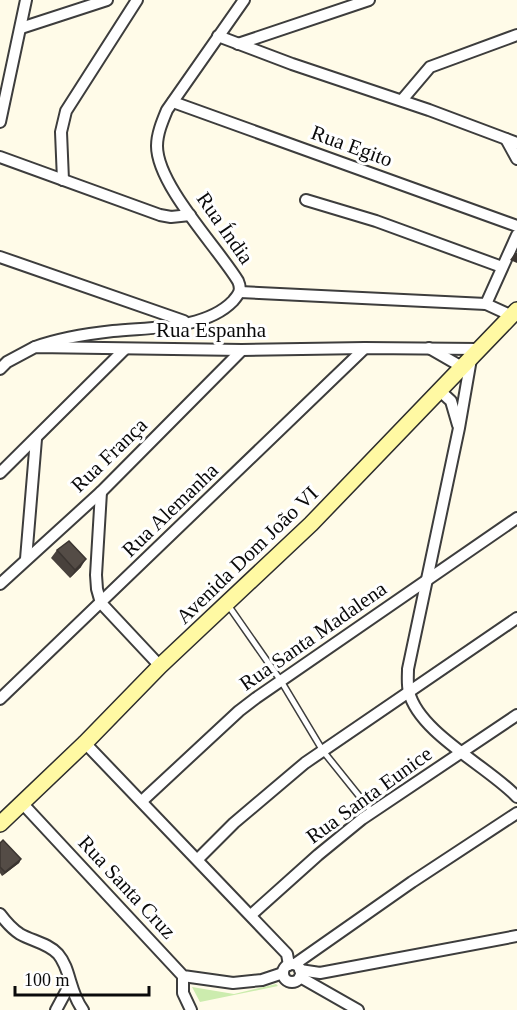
<svg xmlns="http://www.w3.org/2000/svg" width="517" height="1010" viewBox="0 0 517 1010" font-family="'Times New Roman',serif">
  <style>
    .green { fill: #ccecae }
    .lines { fill: none; stroke-linecap: round; stroke-linejoin: round }
    .lane-casing { stroke: #3d3d3d; stroke-width: 8 }
    .street-casing { stroke: #3d3d3d; stroke-width: 14 }
    .secondary-casing { stroke: #2c2c2c; stroke-width: 18 }
    .lane { stroke: #fff; stroke-width: 5 }
    .street { stroke: #fff; stroke-width: 10 }
    .secondary { stroke: #fff9a3; stroke-width: 15 }
    .wall { fill: #48413c }
    .shaded-wall { fill: #3b3531 }
    .building { fill: #544c46; stroke: #3b3531; stroke-width: 1.5 }
    .labels { text-anchor: middle; stroke-width: 6; stroke-linejoin: round; paint-order: stroke }
    .street-label { font-size: 21px; fill: #0a0a0a; stroke: #fff }
  </style>
  <rect width="100%" height="100%" fill="#fffbe8"/>
  <polygon class="green" points="276,984 278,986 200,1002 192,987 234,994"/>
  <g class="lines">
    <defs>
      <polyline id="lane" points="228,605 281,681 323,751 372,812"/>
      <g id="street">
        <polyline points="21,28 107,0"/>
        <polyline points="218,36 292,64 429,110 517,143"/>
        <polyline points="238,44 369,0"/>
        <polyline points="402,100 430,67 517,35"/>
        <polyline points="173,102 517,226"/>
        <polyline points="0,122 26,0"/>
        <polyline points="506,139 517,159"/>
        <polyline points="0,157 160,215 171,217 190,215"/>
        <polyline points="63,180 61,132 66,111 137,0"/>
        <polyline points="306,200 376,221 502,267"/>
        <polyline points="0,257 184,321"/>
        <polyline points="240,292 486,304 512,316"/>
        <polyline points="486,304 517,235"/>
        <path d="M35,347C60,338 86,334 113,331C150,327 205,330 233,301C239,294 242,290 238,281C218,248 157,185 157,146C157,134 162,122 167,110L244,0"/>
        <polyline points="429,348 462,367"/>
        <path d="M471,359L459,428L408,669C408,676 407,684 409,692C419,733 489,767 517,797"/>
        <polyline points="0,369 7,362 35,347 242,350 365,348 479,349"/>
        <polyline points="439,390 451,401 458,425"/>
        <polyline points="0,473 125,349"/>
        <polyline points="101,492 96,575 97,589 101,603 160,666"/>
        <polyline points="26,559 36,439"/>
        <polyline points="0,584 101,492 242,350"/>
        <polyline points="0,699 365,348"/>
        <polyline points="85,743 287,954 289,965"/>
        <polyline points="142,801 239,711 256,698 517,518"/>
        <polyline points="22,803 183,976 233,983 262,980 283,973"/>
        <polyline points="198,859 234,823 305,763 517,618"/>
        <path d="M0,914C6,922 12,929 20,934C32,941 48,943 58,954C71,969 69,992 83,1010"/>
        <polyline points="251,915 318,855 362,819 517,715"/>
        <polyline points="295,964 412,882 517,813"/>
        <circle cx="292" cy="973" r="9"/>
        <polyline points="300,970 320,973 517,936"/>
        <polyline points="183,976 183,993 191,1010"/>
        <polyline points="300,977 358,1010"/>
        <polyline points="56,1010 70,984"/>
      </g>
      <polyline id="secondary" points="0,824 85,743 160,666 311,524 517,310"/>
    </defs>
    <use href="#lane" class="lane-casing"/>
    <use href="#street" class="street-casing"/>
    <use href="#secondary" class="secondary-casing"/>
    <use href="#lane" class="lane"/>
    <use href="#street" class="street"/>
    <use href="#secondary" class="secondary"/>
  </g>
  <g class="wall">
    <polygon points="57,550 81,567 70,578 51,558"/>
    <polygon points="0,843 21,859 19,863 2,876 0,873"/>
  </g>
  <g class="shaded-wall">
    <polygon points="515,253 517,253 517,263 510,260"/>
    <polygon points="86,559 81,567 70,578 75,570"/>
    <polygon points="21,859 19,863 2,876 5,872"/>
  </g>
  <g class="building">
    <polygon points="69,541 86,559 75,570 57,550"/>
    <polygon points="3,840 21,859 5,872 0,867 0,843"/>
  </g>
  <g class="labels">
    <g class="street-label">
      <text transform="translate(352 146) rotate(20)" y="7">Rua Egito</text>
      <text transform="translate(225 228) rotate(55)" y="7">Rua Índia</text>
      <text x="211" y="337">Rua Espanha</text>
      <text transform="translate(109 455) rotate(-44)" y="7">Rua França</text>
      <text transform="translate(170 510) rotate(-44)" y="7">Rua Alemanha</text>
      <text transform="translate(247 555) rotate(-44)" y="7">Avenida Dom João VI</text>
      <text transform="translate(313 636) rotate(-35)" y="7">Rua Santa Madalena</text>
      <text transform="translate(369 795) rotate(-36)" y="7">Rua Santa Eunice</text>
      <text transform="translate(127 887) rotate(47)" y="7">Rua Santa Cruz</text>
    </g>
  </g>
  <path d="M15 986v9h134v-9" fill="none" stroke="#0a0a0a" stroke-width="3"/>
  <text x="24" y="986" font-size="18" fill="#0a0a0a" stroke="#ffffff" stroke-width="4.5" paint-order="stroke">100 m</text>
</svg>
